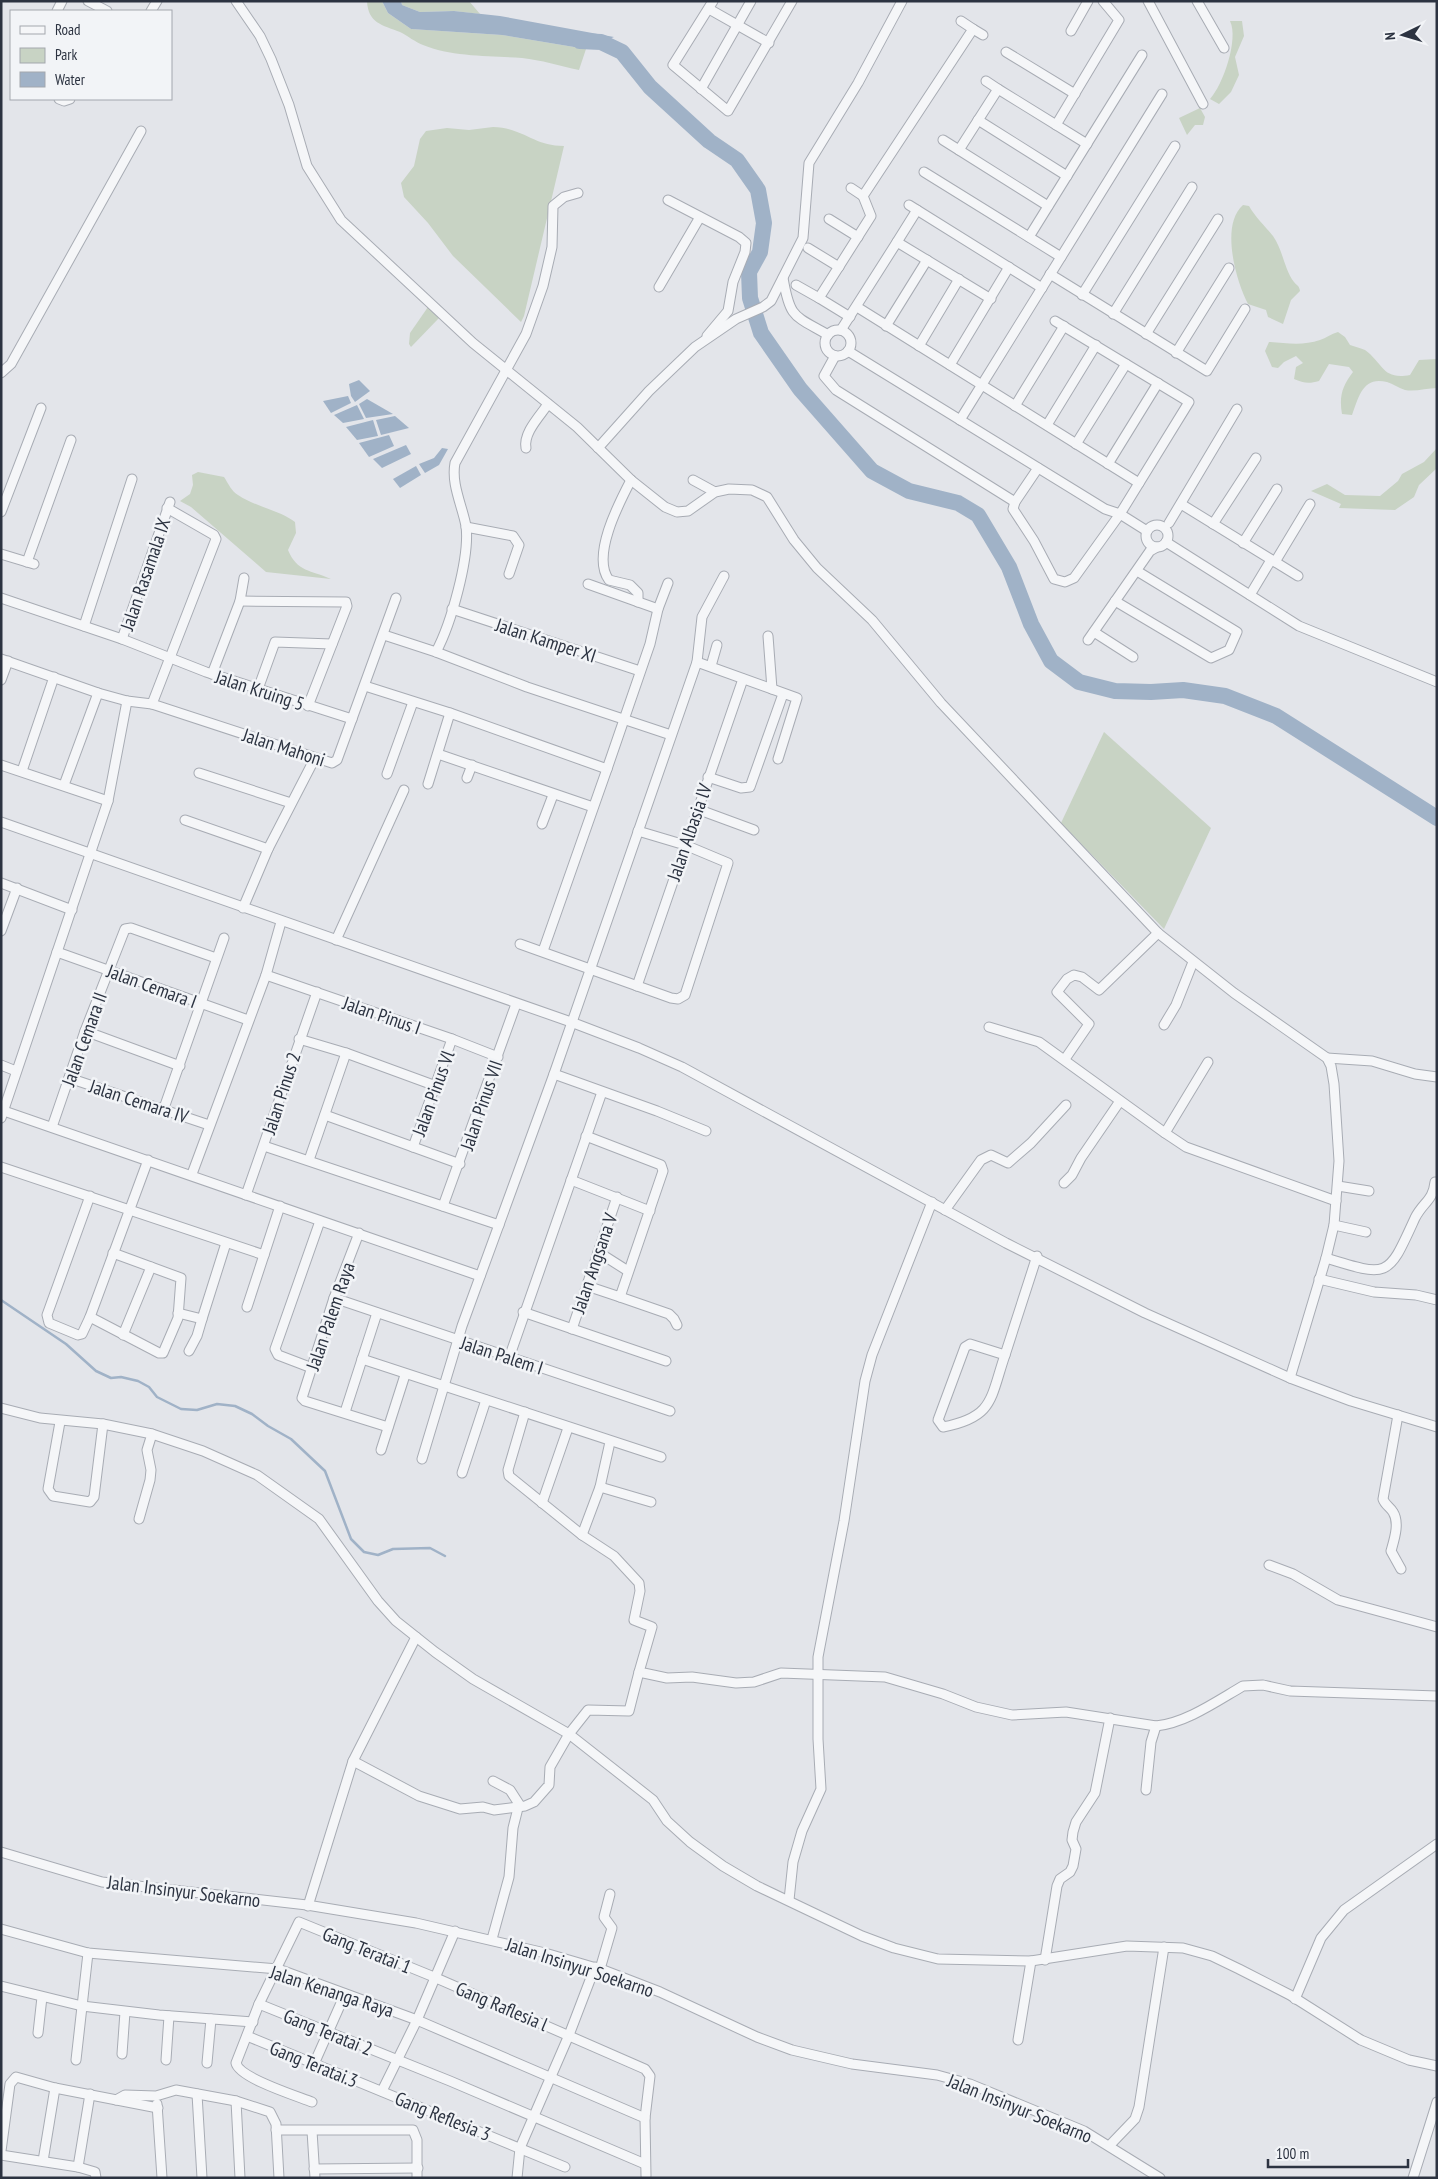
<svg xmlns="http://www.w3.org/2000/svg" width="1438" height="2179" viewBox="0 0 1438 2179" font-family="'PT Sans Narrow',sans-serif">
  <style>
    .green { fill: #c8d3c4 }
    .water { fill: #a0b2c7 }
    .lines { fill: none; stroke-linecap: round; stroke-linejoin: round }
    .stream { stroke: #a0b2c7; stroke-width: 2.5 }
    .river { stroke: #a0b2c7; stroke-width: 16 }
    .minor-casing { stroke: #a8acb4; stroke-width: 11 }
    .minor { stroke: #f5f6f8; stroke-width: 9 }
    .labels { text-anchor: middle; stroke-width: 5; stroke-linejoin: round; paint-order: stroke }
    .street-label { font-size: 19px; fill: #2c3341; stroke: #f2f4f7 }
  </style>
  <rect width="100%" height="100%" fill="#e3e5ea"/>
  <g class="green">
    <path d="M367,1H382L388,13L411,29L502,35L586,49L579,70C560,66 541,60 522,58C492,56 452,57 423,45C415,42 408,36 400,32C382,25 368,23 367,1Z"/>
    <polygon points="401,1 469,1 480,14 454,11 420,12 402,5"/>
    <path d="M1230,21H1242L1244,36L1235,57L1239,75L1231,92L1219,104L1210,99C1223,85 1239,39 1230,21Z"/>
    <polygon points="1200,108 1205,117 1203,125 1195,125 1187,135 1179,118"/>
    <path d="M493,127C524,128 533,146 564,146L524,316L521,322L453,256L428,223L404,197L401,183L414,166L420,139L426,131L447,128L469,130Z"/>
    <path d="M1243,205L1249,206C1256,218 1265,226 1273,236C1283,250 1284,269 1294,282C1297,286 1299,285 1300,291L1291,300L1283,324L1268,317L1266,310L1248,304C1236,281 1220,225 1243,205Z"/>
    <polygon points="428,307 439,318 411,347 409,344 410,333"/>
    <path d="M1338,332L1345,337L1350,345C1355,347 1361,348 1365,350C1384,364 1382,380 1410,375L1419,360L1437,359V388C1427,388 1415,392 1405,390C1399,388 1393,384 1387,382C1363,376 1359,396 1352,415L1342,414C1339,397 1342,386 1353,372L1349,367L1329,364L1319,381C1309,384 1303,383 1294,379L1296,367L1303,363L1296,356L1284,362L1278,368L1272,367L1265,351L1269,342C1286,343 1303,346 1320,340C1326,338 1331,334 1338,332Z"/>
    <polygon points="1437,448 1437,468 1419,485 1414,497 1395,510 1339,508 1341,504 1311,491 1327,484 1345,495 1380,496 1398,481 1402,474 1424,462"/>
    <path d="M198,472L224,477C228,483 232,492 238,495C256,507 279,510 295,522L296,533L288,550C297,572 311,570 331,579L266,572L191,507L180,501L190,494L193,485L192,475Z"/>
    <polygon points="1104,732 1211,828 1164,929 1061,823"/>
  </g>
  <g class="water">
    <polygon points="382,1 401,1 402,5 420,12 454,11 500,16 614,37 586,49 502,35 411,29 388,13"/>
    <polygon points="359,380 370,391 355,402 351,396 349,384"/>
    <polygon points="348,396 351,403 331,413 323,401"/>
    <polygon points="367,399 393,414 366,418 359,404"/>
    <polygon points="357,405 364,419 343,423 334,415"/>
    <polygon points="395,416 409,428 381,435 376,420"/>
    <polygon points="373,420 378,436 357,440 346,427"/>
    <polygon points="389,435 394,446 369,457 359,443"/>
    <polygon points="406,445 411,454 382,468 373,459"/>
    <polygon points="442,448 448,449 439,465 425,473 419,464 434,458"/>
    <polygon points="416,466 421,475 400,488 393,479"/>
  </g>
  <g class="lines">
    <polyline class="stream" points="1,1300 66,1344 96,1371 111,1378 121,1377 138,1381 149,1387 157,1397 181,1409 197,1410 217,1404 235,1406 252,1414 268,1426 291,1439 325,1471 351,1539 364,1552 378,1555 393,1549 430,1548 445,1556"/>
    <polyline class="river" points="580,41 601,42 622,52 650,87 709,141 737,160 758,190 764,223 760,252 749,272 750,298 761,333 800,389 872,471 909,491 958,503 978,515 1009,567 1031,624 1051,661 1079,682 1115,691 1151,692 1183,690 1225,696 1276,716 1437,818"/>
    <defs>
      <g id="minor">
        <polyline points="88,1 107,11"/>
        <polyline points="236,1 260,36 271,59 289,105 307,166 341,220 473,343 577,427 631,480 665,507 677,512 688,511 715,492 729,489 752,490 767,497 794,540 817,568 872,620 941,703 1158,933 1234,993 1327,1058 1331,1066 1334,1084 1339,1161 1334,1225 1326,1258 1290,1378"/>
        <polyline points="713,1 673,65 728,111 792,1"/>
        <polyline points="1148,1 1203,104"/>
        <polyline points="1197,1 1224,48"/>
        <polyline points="709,9 769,43"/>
        <polyline points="57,11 62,1"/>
        <polyline points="151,11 157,1"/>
        <polyline points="973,29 983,35"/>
        <polyline points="1071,31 1088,1"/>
        <polyline points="1006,52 1075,94"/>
        <polyline points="986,81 998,89"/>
        <polyline points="701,89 751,1"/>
        <polyline points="59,99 64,101 70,99"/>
        <polyline points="978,120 1067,176"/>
        <polyline points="1056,125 1119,20 1103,1"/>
        <polyline points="943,140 1048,206"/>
        <polyline points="959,150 998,89 1087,144"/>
        <polyline points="924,172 1061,257"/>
        <polyline points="851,188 863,196"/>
        <polyline points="668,200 739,237 746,243 745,252 733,282 728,311 707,336"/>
        <polyline points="909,205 1042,288"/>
        <polyline points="829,219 858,237"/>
        <polyline points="1029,237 1142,55"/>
        <polyline points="897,242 917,210"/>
        <polyline points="808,248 839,267"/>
        <polyline points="1050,274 1207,371 1245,309"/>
        <path d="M783,278C790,319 794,315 828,335"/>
        <polyline points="796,285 819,298"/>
        <polyline points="659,287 700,217"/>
        <polyline points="1082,295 1175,146"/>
        <polyline points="857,307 1139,483"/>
        <polyline points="1113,314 1192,187"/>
        <polyline points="850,317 819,298 871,216 863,196 973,29 961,21"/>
        <polyline points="886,326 927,260"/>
        <polyline points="841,330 897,242 991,299"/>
        <circle cx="838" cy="343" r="13"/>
        <polyline points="1146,334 1218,219"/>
        <polyline points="919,346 959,279"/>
        <polyline points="848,351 1105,509 1120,514 1147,531"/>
        <polyline points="1176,353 1229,268"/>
        <polyline points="835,356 824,376 836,390 1015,502"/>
        <polyline points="950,365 1009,267"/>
        <polyline points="1,373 11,364 141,131"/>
        <polyline points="1015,406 1064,326"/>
        <polyline points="960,420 1162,94"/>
        <polyline points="1047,425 1096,345"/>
        <polyline points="1076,444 1126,364"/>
        <path d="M526,448C523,433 540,416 548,404"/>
        <polyline points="598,448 649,391 695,347 736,319 763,307 771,301 803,238 809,163 858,83 902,1"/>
        <polyline points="1108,464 1158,383"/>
        <polyline points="1038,468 1015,502 1013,509 1034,541 1054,579 1065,582 1074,578 1120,514 1189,402 1055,321"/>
        <path d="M631,480C619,503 591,556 609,580L630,585L638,593V602"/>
        <polyline points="693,480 715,492"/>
        <polyline points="1181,504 1298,576"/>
        <polyline points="1,512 41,408"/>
        <polyline points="1169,523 1237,409"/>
        <polyline points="1213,524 1256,458"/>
        <circle cx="1157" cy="536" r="11"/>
        <polyline points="466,527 513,536 519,545 509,574"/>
        <polyline points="1166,542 1299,626 1437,682"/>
        <polyline points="1243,543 1277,489"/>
        <polyline points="1,554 34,564"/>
        <polyline points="27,562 71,440"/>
        <polyline points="1275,562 1310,504"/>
        <polyline points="588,584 658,609"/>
        <polyline points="1250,595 1271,560"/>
        <polyline points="1,598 122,639 206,672 352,719"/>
        <polyline points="240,601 346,602 347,606 308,706"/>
        <polyline points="1115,601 1211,658 1229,650 1237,632 1137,571"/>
        <polyline points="452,609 640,671"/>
        <polyline points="84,626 132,479"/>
        <polyline points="1094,632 1133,657"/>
        <polyline points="384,635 436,652 527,687 671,735"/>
        <polyline points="768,636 772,689"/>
        <polyline points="122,639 170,502"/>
        <polyline points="1088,640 1150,551 1157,547"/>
        <path d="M436,652C451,624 470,557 466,526C462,505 451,484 455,463L526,334L543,286L552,247L553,206L564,197L578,193"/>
        <polyline points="1,659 98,693 127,701 152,704 216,539 214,535 167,508"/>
        <polyline points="697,662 797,698 778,759"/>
        <polyline points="711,666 717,645"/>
        <polyline points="212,674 240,601 244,578"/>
        <polyline points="1,680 8,661"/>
        <polyline points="365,686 450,713 607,769"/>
        <polyline points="258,689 275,642 332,644"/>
        <polyline points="152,704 332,763 337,760 396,598"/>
        <polyline points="438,754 593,807"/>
        <polyline points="1,765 108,801"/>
        <polyline points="22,771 54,677"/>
        <polyline points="199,773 291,803"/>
        <polyline points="387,774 413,702"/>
        <polyline points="708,777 741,788 750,787 783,694"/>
        <polyline points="467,778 472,765"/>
        <polyline points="428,784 450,713"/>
        <polyline points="64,785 98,693"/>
        <polyline points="697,809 754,830"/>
        <polyline points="185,820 268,849"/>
        <polyline points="1,822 571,1022 639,1048 682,1067 1006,1243 1145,1313 1290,1378 1351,1401 1437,1427"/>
        <polyline points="542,824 553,795"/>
        <polyline points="1,883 72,910"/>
        <polyline points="243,908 268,849 315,758"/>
        <polyline points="1,931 17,888"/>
        <polyline points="336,940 404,790"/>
        <polyline points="520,944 671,998 678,999 685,995 728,863 685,845 638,831"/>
        <polyline points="543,951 607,769 650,644 658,609 668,583"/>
        <polyline points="57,952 248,1020"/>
        <polyline points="266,975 452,1039 498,1057"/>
        <polyline points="637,986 743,679"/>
        <polyline points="1164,1025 1176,1005 1193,962"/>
        <polyline points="989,1027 1039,1042 1165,1133 1186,1147 1336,1201"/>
        <polyline points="85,1031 180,1066"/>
        <polyline points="299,1039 346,1053 436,1086"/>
        <polyline points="1327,1058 1372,1061 1415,1074 1437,1077"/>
        <polyline points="1065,1059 1089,1024 1057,992 1067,979 1074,975 1082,977 1099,990 1158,933"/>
        <polyline points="1,1065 16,1071"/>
        <polyline points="554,1074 657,1111 706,1131"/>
        <polyline points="69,1078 209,1125"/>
        <polyline points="164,1108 224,938"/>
        <polyline points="4,1111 480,1276"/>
        <polyline points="325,1115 460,1164"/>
        <polyline points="1,1118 108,801 127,701"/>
        <polyline points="52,1127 85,1031 125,929 131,928 216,958"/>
        <polyline points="1165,1133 1208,1062"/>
        <polyline points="586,1136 661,1165 663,1171 620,1297 587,1286"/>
        <polyline points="264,1146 499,1225"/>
        <polyline points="413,1147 452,1039"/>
        <polyline points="309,1160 346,1053"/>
        <polyline points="1,1167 264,1255"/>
        <polyline points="192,1174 266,975 281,922"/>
        <polyline points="571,1180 650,1211"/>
        <polyline points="1064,1183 1072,1175 1081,1158 1120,1101"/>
        <polyline points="1338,1186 1369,1191"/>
        <polyline points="246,1195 317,992"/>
        <polyline points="90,1196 47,1315 49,1323 78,1335 82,1334 90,1317 148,1160"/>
        <polyline points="443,1206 516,1004"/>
        <polyline points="945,1210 981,1160 991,1155 1008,1163 1031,1143 1066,1105"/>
        <polyline points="1334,1225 1366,1232"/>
        <polyline points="359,1233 334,1298 302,1398 305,1401 388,1427"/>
        <polyline points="598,1252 628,1271"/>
        <path d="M1326,1258C1390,1278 1388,1277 1415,1218C1423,1202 1433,1201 1435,1182"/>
        <polyline points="1319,1279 1374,1292 1416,1295 1437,1300"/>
        <polyline points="620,1297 669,1314 674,1319 677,1325"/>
        <polyline points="334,1298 670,1411"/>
        <polyline points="247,1307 280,1206"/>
        <polyline points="523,1312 666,1361"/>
        <polyline points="178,1313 202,1319 226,1243"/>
        <polyline points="90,1317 159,1353 163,1353 178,1318 181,1278 113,1253"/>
        <polyline points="572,1329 617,1197"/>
        <polyline points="123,1335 151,1267"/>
        <path d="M970,1344L1005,1355C990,1399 994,1417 943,1427L938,1420L965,1347Z"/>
        <polyline points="189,1351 197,1336 202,1319"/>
        <polyline points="1005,1355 1037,1256"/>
        <polyline points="509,1358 602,1092"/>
        <polyline points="362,1359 661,1457"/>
        <polyline points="312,1368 278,1355 275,1349 320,1221"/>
        <polyline points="1,1408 40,1418 103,1424 152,1434 203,1451 257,1475 319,1519 378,1601 396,1621 435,1652 473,1679 569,1734 653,1800 667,1821 690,1842 723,1866 757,1886 862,1936 894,1948 938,1959 1031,1961 1127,1946 1183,1948 1212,1956 1239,1969 1290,1995 1361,2040 1409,2060 1437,2066"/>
        <polyline points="345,1412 377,1313"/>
        <path d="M525,1412L508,1470L509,1476L582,1535L614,1556L639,1583L640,1591L634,1620L652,1627L639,1672L667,1678L692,1677L736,1683L754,1682L781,1673L885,1677L943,1694L976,1707L1012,1715L1066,1712L1156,1726C1186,1723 1217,1701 1243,1686L1263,1685L1290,1691L1437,1696"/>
        <path d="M1398,1415L1383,1499C1385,1505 1390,1507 1393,1512C1400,1523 1394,1540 1391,1551L1401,1569"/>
        <polyline points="60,1422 48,1489 53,1496 90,1502 94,1497 103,1424"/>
        <polyline points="381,1450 405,1375"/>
        <polyline points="422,1459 462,1326 554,1074 697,662 702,617 724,576"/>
        <polyline points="462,1473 486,1400"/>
        <polyline points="600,1487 651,1502"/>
        <polyline points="542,1503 568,1428"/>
        <polyline points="139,1519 150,1480 151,1470 147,1450 152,1434"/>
        <polyline points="582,1535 600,1487 610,1442"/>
        <polyline points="1269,1565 1293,1574 1338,1600 1437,1627"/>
        <polyline points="353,1761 419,1796 460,1809 483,1807 494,1810 525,1806 534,1802 549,1785 550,1767 569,1734 588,1710 629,1711 639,1672"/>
        <polyline points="1146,1790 1151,1742 1156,1726"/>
        <polyline points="1,1852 102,1882 307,1905 416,1923 545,1953 603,1970 660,1992 757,2037 792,2050 852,2064 937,2075 970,2084 1084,2131 1160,2178"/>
        <polyline points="789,1900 793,1862 802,1831 821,1789 818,1739 818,1657 844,1521 865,1381 872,1355 932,1202"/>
        <polyline points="308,1906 353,1761 416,1637"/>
        <polyline points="1,1929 88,1953 278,1969 417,2020 645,2118"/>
        <polyline points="492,1939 509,1877 513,1828 519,1804 510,1790 493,1781"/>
        <polyline points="1045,1960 1057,1886 1060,1879 1070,1872 1073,1866 1076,1849 1072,1840 1073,1832 1076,1822 1095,1793 1110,1718"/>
        <polyline points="600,1969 612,1928 604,1917 610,1894"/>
        <polyline points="1,1986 82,2006 159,2015 253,2022"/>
        <polyline points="1295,1999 1321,1938 1344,1910 1437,1844"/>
        <polyline points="259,2004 450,2081 645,2164"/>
        <polyline points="38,2033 42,1997"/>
        <polyline points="247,2036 565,2167"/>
        <polyline points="1018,2040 1031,1961"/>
        <polyline points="122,2054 125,2012"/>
        <polyline points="76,2060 88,1953"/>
        <polyline points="166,2060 169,2016"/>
        <polyline points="207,2063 211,2019"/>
        <polyline points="314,2064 345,1994"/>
        <polyline points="382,2091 417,2020 455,1931"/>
        <polyline points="197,2094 202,2178"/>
        <polyline points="116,2100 125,2095 156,2096 176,2090 236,2101 270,2112 276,2124 279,2178"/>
        <polyline points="236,2101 240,2178"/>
        <path d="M312,2102C297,2096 239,2078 236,2063L259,2004L299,1922L434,1977L645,2069L650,2076L645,2118L646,2176"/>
        <polyline points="157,2104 162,2178"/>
        <polyline points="276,2130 413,2130 417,2140 417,2178"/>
        <polyline points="312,2131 315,2178"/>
        <polyline points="1110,2145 1135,2119 1139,2107 1164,1947"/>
        <polyline points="1,2151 10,2084 16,2077 55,2088 158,2108"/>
        <polyline points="1,2155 78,2167 95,2172 96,2178"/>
        <polyline points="43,2161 55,2088"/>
        <polyline points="78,2167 90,2094"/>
        <polyline points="314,2169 418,2168"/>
        <polyline points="517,2178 520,2148 569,2035 595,1967"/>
        <polyline points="1413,2178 1437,2102"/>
      </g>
    </defs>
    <use href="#minor" class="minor-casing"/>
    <use href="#minor" class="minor"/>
  </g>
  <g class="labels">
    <g class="street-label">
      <text transform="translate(145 574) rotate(-71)" y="7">Jalan Rasamala IX</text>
      <text transform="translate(546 640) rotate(18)" y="7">Jalan Kamper XI</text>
      <text transform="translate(260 690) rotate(18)" y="7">Jalan Kruing 5</text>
      <text transform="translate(284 747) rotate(18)" y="7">Jalan Mahoni</text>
      <text transform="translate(689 832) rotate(-71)" y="7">Jalan Albasia lV</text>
      <text transform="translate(152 986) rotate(20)" y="7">Jalan Cemara I</text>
      <text transform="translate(382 1015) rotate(19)" y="7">Jalan Pinus I</text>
      <text transform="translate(84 1039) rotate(-70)" y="7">Jalan Cemara II</text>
      <text transform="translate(281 1093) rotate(-72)" y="7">Jalan Pinus 2</text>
      <text transform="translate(433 1093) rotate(-70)" y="7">Jalan Pinus Vl</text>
      <text transform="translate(139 1101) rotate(18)" y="7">Jalan Cemara IV</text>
      <text transform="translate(481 1105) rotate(-71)" y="7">Jalan Pinus VII</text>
      <text transform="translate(594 1263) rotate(-71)" y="7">Jalan Angsana V</text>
      <text transform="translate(330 1316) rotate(-71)" y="7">Jalan Palem Raya</text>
      <text transform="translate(502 1355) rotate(18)" y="7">Jalan Palem I</text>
      <text transform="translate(184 1891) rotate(7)" y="7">Jalan Insinyur Soekarno</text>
      <text transform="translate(367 1950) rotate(22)" y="7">Gang Teratai 1</text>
      <text transform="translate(580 1967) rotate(18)" y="7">Jalan Insinyur Soekarno</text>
      <text transform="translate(332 1991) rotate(18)" y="7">Jalan Kenanga Raya</text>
      <text transform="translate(502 2006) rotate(23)" y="7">Gang Raflesia l</text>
      <text transform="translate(328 2032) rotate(22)" y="7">Gang Teratai 2</text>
      <text transform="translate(314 2064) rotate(22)" y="7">Gang Teratai.3</text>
      <text transform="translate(1020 2108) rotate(22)" y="7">Jalan Insinyur Soekarno</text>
      <text transform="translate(443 2116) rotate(22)" y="7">Gang Reflesia 3</text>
    </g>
  </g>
  <rect width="1438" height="2179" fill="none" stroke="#2c3341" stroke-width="5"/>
  <rect x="10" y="10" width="162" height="90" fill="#f2f4f7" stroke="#a3a7ae"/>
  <rect x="20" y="26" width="25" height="8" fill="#f5f6f8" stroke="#a3a7ae"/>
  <text x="55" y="35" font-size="15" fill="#2c3341">Road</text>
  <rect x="20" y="48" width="25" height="15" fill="#c8d3c4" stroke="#a3a7ae"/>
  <text x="55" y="60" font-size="15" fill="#2c3341">Park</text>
  <rect x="20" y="72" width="25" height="15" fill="#a0b2c7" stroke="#a3a7ae"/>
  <text x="55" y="85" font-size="15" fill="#2c3341">Water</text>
  <g transform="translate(1403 35) rotate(265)" stroke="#f2f4f7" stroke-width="4" paint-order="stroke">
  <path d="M0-4L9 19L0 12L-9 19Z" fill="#2c3341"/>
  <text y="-8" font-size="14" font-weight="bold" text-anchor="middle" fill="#2c3341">N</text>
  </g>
  <path d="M1268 2159v8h140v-8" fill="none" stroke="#2c3341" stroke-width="2.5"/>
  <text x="1276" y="2159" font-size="15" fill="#2c3341" stroke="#f2f4f7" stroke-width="4" paint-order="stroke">100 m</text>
</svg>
